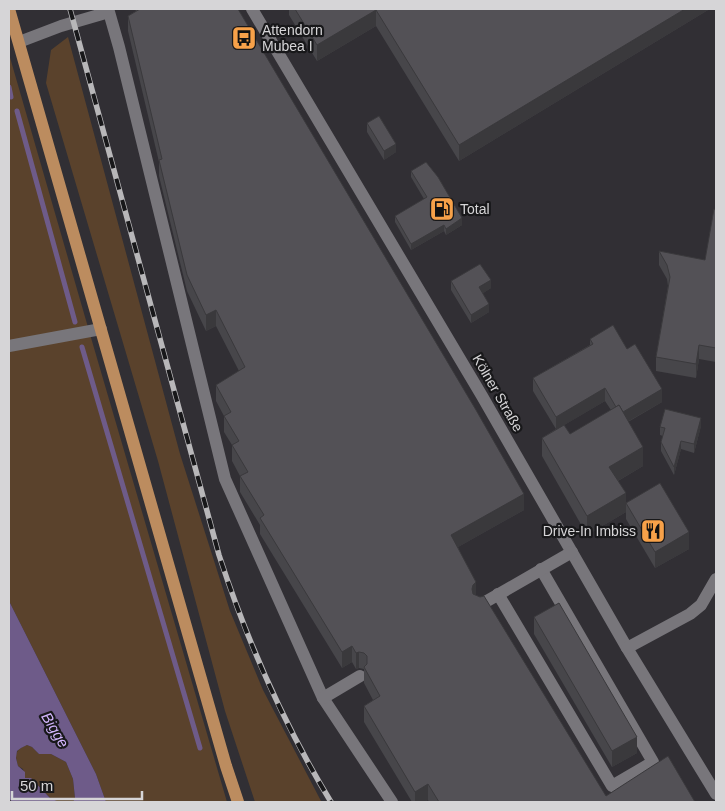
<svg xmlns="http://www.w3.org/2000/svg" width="725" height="811" viewBox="0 0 725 811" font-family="Arial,sans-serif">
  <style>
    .green { fill: #5a422c }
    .water { fill: #6e5b89 }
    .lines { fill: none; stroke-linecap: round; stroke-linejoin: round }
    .stream { stroke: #6e5b89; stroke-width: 5 }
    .minor { stroke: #78767b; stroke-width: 12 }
    .major { stroke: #bc8c5f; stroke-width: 12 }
    .rail-casing { stroke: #b8b7b9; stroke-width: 5.5 }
    .rail { stroke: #18181a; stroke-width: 4; stroke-dasharray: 11; stroke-linecap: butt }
    .wall { fill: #47464a; fill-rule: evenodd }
    .shaded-wall { fill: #3a393c }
    .building { fill: #535156; stroke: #3a393c }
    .labels { text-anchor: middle; stroke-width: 4.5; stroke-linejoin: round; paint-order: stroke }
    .poi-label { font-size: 14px; fill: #d6d5d7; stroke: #18181a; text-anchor: start }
    .street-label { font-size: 14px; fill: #d6d5d7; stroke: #18181a }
    .water-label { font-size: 15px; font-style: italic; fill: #d1b4fc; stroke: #18181a }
  </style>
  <rect width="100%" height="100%" fill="#312f34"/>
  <g class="green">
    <polygon points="68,37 180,454 230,611 263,690 321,801 321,802 255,802 225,711 158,461 46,83 51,50"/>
    <polygon points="9,54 94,348 227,802 106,802 96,774 9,601"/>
    <path d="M27,745L32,747L39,754H51L66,762L73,779L75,798L73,802C69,802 64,803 60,802C45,800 40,780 25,778L23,769L18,766C15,755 14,750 27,745Z"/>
  </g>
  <polygon class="water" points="9,601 96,774 106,802 73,802 75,798 73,779 66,762 51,754 39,754 32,747 27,745 21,748 17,751 16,758 18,766 25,772 25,778 31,778 50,798 59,802 12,802 9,798"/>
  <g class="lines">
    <g class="stream">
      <polyline points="9,87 11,97"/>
      <polyline points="17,111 75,322"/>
      <polyline points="82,347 200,748"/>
    </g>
    <g class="minor">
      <polyline points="252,9 482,396 627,648 716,794"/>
      <polyline points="19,42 61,26 109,12 119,47 225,479 323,698 392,802"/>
      <polyline points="9,346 101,329"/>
      <polyline points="498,594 612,786 653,762 541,569"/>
      <polyline points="480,605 572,552"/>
      <polyline points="627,648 690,614 701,605 716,579"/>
      <polyline points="323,698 360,676"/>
    </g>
    <polyline class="major" points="9,9 226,766 238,802"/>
    <defs>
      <path id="rail" d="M70,9L219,555C248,644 283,723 331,802"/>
    </defs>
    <use href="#rail" class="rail-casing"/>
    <use href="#rail" class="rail"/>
  </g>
  <g class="wall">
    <polygon points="135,9 238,9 524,510 458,547 476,595 606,796 695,802 429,802 428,800 424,802 412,802 364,722 364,706 373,700 364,683 364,669 359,668 356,669 352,662 342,668 260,534 260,525 240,492 240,476 232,461 232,445 224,432 224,416 216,401 216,385 239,371 216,326 206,331 187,291 159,176 159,162 128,31 128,16 136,11"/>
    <polygon points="289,9 708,9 708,10 459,161 376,26 317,61 289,15"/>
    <polygon points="367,123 396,152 384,160 367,132"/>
    <polygon points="411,171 462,225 446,235 444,231 411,250 395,222 395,216 424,199 411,177"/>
    <polygon points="716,210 716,362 699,359 696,378 656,371 656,357 668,286 667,279 659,265 659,251 705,260"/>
    <polygon points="451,281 491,288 483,293 489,312 471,323 451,290"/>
    <path d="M590,339L627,349L662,402L628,422L643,466L618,481L626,512L587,535L542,456V438L556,429L533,391V378L590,345ZM605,401L611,410L570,434L564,425Z"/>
    <polygon points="701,426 694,453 681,449 674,475 661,451 661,442 663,436 660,435 660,427"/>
    <polygon points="626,503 689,549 655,568 626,519"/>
    <polygon points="534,617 637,753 612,767 534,634"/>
  </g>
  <g class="shaded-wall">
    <polygon points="685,9 708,9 708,10 459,161 459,145"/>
    <polygon points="376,10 376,26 317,61 317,45"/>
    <polygon points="396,144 396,152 384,160 384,151"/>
    <polygon points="462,218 462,225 446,235 446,229"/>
    <polygon points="444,225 444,231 411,250 411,244"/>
    <polygon points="491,280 491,288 479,296 479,287"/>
    <polygon points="489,304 489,312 471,323 471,315"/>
    <polygon points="216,310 216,326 206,331 206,315"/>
    <polygon points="699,345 699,359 696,378 696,364"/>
    <polygon points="605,388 605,401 556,430 556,417"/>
    <polygon points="662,389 662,402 620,426 620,414"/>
    <polygon points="701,418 701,426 694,453 694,444"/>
    <polygon points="681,441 681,449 674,475 674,467"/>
    <polygon points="643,447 643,466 609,486 609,467"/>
    <polygon points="626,493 626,512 587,535 587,516"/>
    <polygon points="524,494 524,510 451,551 451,535"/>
    <polygon points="689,532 689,549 655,568 655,552"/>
    <polygon points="476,582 476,598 473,601 472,589 473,585"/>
    <polygon points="352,646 352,662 342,668 342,652"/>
    <polygon points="359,652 359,668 356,669 356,653"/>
    <polygon points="637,737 637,753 612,767 612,751"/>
    <polygon points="428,784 428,800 424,802 415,802 415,792"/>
  </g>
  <g class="building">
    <polygon points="140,9 238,9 476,410 524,494 451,535 476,582 473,585 472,589 473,594 480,597 484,596 606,796 668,756 695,802 439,802 428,784 415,792 364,706 380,696 364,667 367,664 367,656 364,653 359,652 356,653 352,646 342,652 260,518 264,515 240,476 248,472 232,445 239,441 224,416 231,412 216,385 245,367 216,310 206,315 187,275 159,160 162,159 128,16"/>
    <polygon points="295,9 685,9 459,145 376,10 317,45"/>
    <polygon points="379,116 396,144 384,151 367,123"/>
    <polygon points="426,162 438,177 462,218 446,229 444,225 411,244 395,216 427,197 411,171"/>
    <polygon points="714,209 716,210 716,348 699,345 696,364 656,357 670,277 667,265 659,251 705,260"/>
    <polygon points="480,264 491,280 479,287 489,304 471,315 451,281"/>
    <polygon points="613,325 627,349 635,344 662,389 623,412 619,405 616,407 605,388 556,417 533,378 593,344 590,339"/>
    <polygon points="619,405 643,447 609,467 626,493 587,516 542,438 564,425 570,434"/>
    <polygon points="665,409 701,418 694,444 681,441 674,467 661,442 665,428 660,427"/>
    <polygon points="660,483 689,532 655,552 626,503"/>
    <polygon points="559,603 637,737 612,751 534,617"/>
  </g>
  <defs>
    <symbol id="bus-square" viewBox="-11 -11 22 22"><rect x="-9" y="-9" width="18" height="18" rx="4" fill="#f7a149" stroke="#18181a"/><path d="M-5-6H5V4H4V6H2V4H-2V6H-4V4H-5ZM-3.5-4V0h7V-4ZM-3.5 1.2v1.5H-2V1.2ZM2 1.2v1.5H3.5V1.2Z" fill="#111"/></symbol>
    <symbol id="fuel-square" viewBox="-11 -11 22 22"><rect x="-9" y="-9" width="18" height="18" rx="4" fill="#f7a149" stroke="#18181a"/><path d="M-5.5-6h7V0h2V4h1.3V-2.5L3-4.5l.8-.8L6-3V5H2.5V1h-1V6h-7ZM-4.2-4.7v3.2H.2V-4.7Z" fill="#111"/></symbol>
    <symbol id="restaurant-square" viewBox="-11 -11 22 22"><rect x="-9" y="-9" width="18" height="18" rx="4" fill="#f7a149" stroke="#18181a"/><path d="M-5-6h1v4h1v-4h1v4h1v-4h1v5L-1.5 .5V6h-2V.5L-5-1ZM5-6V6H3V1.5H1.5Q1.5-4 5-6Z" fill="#111"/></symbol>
  </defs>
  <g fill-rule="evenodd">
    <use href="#bus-square" x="230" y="24" width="28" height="28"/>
    <use href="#fuel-square" x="428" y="195" width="28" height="28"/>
    <use href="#restaurant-square" x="639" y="517" width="28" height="28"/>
  </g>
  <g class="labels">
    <g class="poi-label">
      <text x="262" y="35">Attendorn<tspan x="262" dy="16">Mubea I</tspan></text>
      <text x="460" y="214">Total</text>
      <text x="636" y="536" text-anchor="end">Drive-In Imbiss</text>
    </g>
    <g class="street-label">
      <text transform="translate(498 393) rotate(60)" y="5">Kölner Straße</text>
    </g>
    <g class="water-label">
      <text transform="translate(55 730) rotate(59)" y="5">Bigge</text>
    </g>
  </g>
  <rect width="725" height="811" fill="none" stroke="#d6d5d7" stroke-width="20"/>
  <path d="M12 791v8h130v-8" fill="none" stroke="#d6d5d7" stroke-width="2.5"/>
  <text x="20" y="791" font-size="15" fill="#d6d5d7" stroke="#18181a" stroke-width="4" paint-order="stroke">50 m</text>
</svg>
